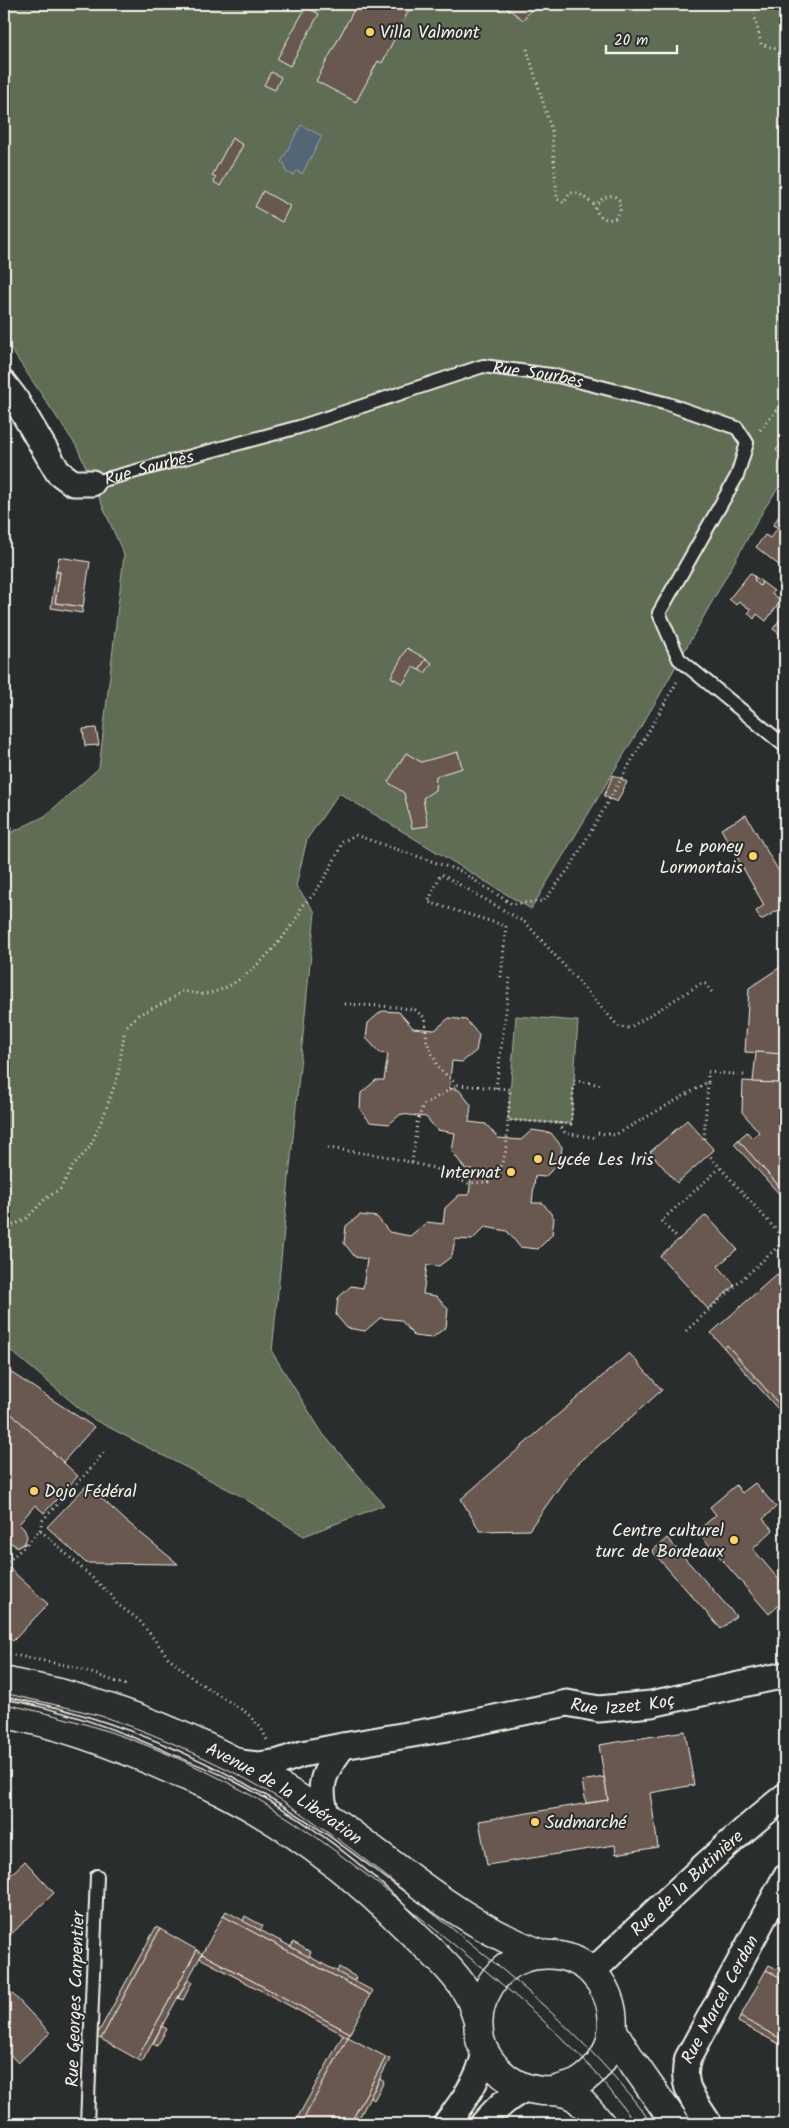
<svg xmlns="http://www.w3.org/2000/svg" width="789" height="2128" viewBox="0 0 789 2128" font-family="Kalam,sans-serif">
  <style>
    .green { fill: #5f6d55; stroke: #aaaf9e }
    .water { fill: #526675; stroke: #939ea3 }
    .building { fill: #68594f; stroke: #f4f1e8 }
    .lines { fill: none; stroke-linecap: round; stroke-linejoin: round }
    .service-casing { stroke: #f4f1e8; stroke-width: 16 }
    .minor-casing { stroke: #f4f1e8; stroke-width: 29 }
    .tertiary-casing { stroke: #f4f1e8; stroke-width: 31 }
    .path { stroke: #f4f1e8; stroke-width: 3; stroke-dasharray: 1 4; stroke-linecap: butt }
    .service { stroke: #2a2d2e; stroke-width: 12 }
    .minor { stroke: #2a2d2e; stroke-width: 25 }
    .tertiary { stroke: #2a2d2e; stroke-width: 28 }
    .tram { stroke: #f4f1e8; stroke-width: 1 }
    .rail { stroke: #f4f1e8; stroke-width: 4; stroke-dasharray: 8 4; stroke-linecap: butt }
    .poi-dot { fill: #ffd166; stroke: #2a2d2e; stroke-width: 2 }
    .labels { text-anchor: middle; stroke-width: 4; stroke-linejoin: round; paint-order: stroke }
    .poi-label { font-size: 18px; fill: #f4f1e8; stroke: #2a2d2e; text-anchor: start }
    .street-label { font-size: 18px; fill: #f4f1e8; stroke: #2a2d2e }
  </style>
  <rect width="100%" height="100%" fill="#2a2d2e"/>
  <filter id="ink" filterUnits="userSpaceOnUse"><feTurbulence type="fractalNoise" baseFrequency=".02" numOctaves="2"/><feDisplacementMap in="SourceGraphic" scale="10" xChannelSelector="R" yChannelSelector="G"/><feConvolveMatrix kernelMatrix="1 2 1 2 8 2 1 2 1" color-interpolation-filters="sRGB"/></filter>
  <g filter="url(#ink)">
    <g class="green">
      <polygon points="4,4 785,4 785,478 764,509 658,698 531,909 339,793 307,839 296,886 315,912 272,1352 323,1434 384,1505 304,1536 239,1495 91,1418 4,1345 4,836 45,816 99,768 124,555 77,447 4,339"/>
      <polygon points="516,1016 578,1021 571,1124 508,1120"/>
    </g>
    <polygon class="water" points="301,125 322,136 302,174 297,171 293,175 286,172 285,164 281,162"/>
    <g class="building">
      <polygon points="357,4 412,4 382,63 378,61 356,102 316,81"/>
      <polygon points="508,4 531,4 534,6 523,20 506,7"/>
      <polygon points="306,7 319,14 290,66 277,59"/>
      <polygon points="271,72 281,77 275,90 264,85"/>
      <polygon points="232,138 243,145 220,186 214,182 216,178 212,176"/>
      <polygon points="263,191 290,206 282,222 255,207"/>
      <polygon points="784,440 785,441 785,457 776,450"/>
      <polygon points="785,508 785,521 779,516"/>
      <polygon points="779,516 785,521 785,555 784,554 780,558 780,566 756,547 765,535 770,538 778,528 773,525"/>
      <polygon points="784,554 785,559 780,566 780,558"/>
      <polygon points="59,557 90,562 83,607 55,603 60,572 56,572"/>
      <polygon points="56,572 60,572 55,603 83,607 82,613 51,608"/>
      <polygon points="750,573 754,576 755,581 760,586 762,582 774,591 771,593 781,600 766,621 757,614 754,619 748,613 751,610 739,601 736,605 729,599"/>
      <polygon points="754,576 762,582 760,586 755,581"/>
      <polygon points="785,612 785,635 784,637 773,629"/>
      <polygon points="407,648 426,659 419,670 413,667 403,684 391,677"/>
      <polygon points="426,659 432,663 425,673 419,670"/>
      <polygon points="96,728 99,745 85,746 83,729"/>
      <polygon points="458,752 462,768 436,776 435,790 423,798 428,826 412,828 404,793 388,782 406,753 421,762"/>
      <polygon points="613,775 627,782 617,802 604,796"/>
      <polygon points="746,815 785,882 785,893 779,897 784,907 761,920 756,911 764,905 721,829"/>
      <polygon points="785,964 785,1193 738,1140 747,1132 752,1138 759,1132 742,1112 743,1081 781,1083 783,1054 745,1052 749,988"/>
      <polygon points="382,1011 399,1012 413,1028 435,1030 449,1018 466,1020 479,1035 476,1051 462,1062 452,1061 449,1088 459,1090 471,1105 469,1122 486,1124 498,1138 521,1140 532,1130 551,1133 562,1147 560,1162 545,1177 535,1176 532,1203 543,1203 554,1218 552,1235 538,1249 520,1247 507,1231 485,1227 472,1240 455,1239 452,1256 439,1266 427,1265 423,1294 436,1296 448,1309 446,1327 432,1338 414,1336 401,1320 380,1318 365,1331 347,1328 336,1315 338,1298 351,1286 363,1288 367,1259 355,1257 344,1243 346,1226 360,1215 377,1217 389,1232 410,1236 427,1222 443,1224 445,1208 459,1195 469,1195 472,1169 465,1169 452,1151 455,1133 437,1130 426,1117 401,1114 389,1124 370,1122 360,1109 361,1093 376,1080 384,1080 388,1054 380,1053 366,1038 368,1023"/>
      <polygon points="756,1052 783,1054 781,1083 753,1082"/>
      <polygon points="687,1120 714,1150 677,1183 650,1152"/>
      <polygon points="738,1140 785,1193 783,1198 734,1144"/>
      <polygon points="706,1215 737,1249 718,1266 735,1285 708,1309 660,1256"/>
      <polygon points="777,1274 785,1283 785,1411 727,1345 724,1348 711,1333"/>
      <polygon points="727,1345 785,1411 785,1417 724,1348"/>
      <polygon points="629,1353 662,1390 573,1468 529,1530 480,1531 461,1499"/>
      <polygon points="4,1368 94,1427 63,1462 4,1407"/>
      <polygon points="4,1407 78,1476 44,1513 35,1505 19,1524 24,1529 27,1536 25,1543 18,1547 4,1539"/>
      <polygon points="755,1483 776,1507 763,1519 773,1530 753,1549 785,1587 785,1600 769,1614 697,1531 716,1515 710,1507 736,1485 742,1493"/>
      <polygon points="87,1485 125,1520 178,1564 86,1563 47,1527"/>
      <polygon points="667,1538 736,1616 721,1629 652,1551"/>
      <polygon points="9,1568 48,1604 13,1641 4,1632 4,1574"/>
      <polygon points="685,1731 694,1785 650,1793 658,1847 616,1854 615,1845 487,1865 479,1821 608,1800 599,1745"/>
      <polygon points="604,1777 608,1800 586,1803 582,1781"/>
      <polygon points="25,1861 54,1893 4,1941 4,1881"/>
      <polygon points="226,1911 260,1930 373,1991 370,1995 223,1916"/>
      <polygon points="223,1916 370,1995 350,2033 202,1954"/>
      <polygon points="245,1916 263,1926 260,1930 243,1921"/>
      <polygon points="156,1927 160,1929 101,2039 96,2037"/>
      <polygon points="160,1929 197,1950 137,2059 101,2039"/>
      <polygon points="293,1942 311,1952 309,1957 291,1947"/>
      <polygon points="197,1950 202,1954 142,2062 137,2059"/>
      <polygon points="202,1954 350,2033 348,2037 200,1958"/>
      <polygon points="769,1965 785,1973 785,1980 766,1970"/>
      <polygon points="339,1967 356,1977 354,1981 337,1972"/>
      <polygon points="766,1970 785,1980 785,2041 740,2017"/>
      <polygon points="188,1980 192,1982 183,2000 178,1998"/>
      <polygon points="4,1985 50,2033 18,2063 4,2048"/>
      <polygon points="740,2017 785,2041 785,2047 738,2022"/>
      <polygon points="162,2026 167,2029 157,2046 153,2044"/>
      <polygon points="343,2035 348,2037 301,2124 294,2124"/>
      <polygon points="348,2037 386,2057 350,2124 301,2124"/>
      <polygon points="386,2057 390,2059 356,2124 350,2124"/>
      <polygon points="380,2079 384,2082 374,2100 370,2097"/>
    </g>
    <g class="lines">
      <defs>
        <g id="service">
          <path id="s1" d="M92,483L299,427L483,366L558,376L668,404L737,428L747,443L737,476L659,613L679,659L785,746"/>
          <polyline points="87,2124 97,1876"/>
        </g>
        <g id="minor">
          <polyline points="4,384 14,397 58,472 73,483 92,483"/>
          <path id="s2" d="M240,1763L258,1765L279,1762L302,1754L343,1746L442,1729L567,1703L599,1709L651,1704L785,1675"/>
          <path d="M327,1816C316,1785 324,1771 343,1746"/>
          <path id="s3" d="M592,1972C655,1912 717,1851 785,1796"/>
          <path d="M446,2124C462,2103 479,2080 485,2053"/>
          <path d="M483,2124C497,2108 508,2096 528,2088"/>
          <path id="s4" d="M709,2124C695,2101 679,2086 688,2058L785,1878"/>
        </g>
        <g id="tertiary">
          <path id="s5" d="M4,1681C23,1686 44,1689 63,1694C158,1720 244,1760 326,1816C396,1864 461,1925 542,1954"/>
          <path d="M4,1714C62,1724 119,1746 172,1770C190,1778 208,1784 225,1793C292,1827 354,1875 407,1928C428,1949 456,1971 470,1998C473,2005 475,2013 478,2020"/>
          <polyline points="613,2031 631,2060 676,2124"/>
          <path d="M557,2090C563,2088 572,2086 578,2083C618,2059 624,2007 593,1973C570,1949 527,1949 503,1970C496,1975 491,1983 487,1991C476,2009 475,2037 487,2056C499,2075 518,2089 542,2091C554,2091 564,2091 575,2097C585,2104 593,2115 601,2124"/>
        </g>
      </defs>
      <use href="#service" class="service-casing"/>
      <use href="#minor" class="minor-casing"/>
      <use href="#tertiary" class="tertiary-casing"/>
      <g class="path">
        <polyline points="752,4 761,44 785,52"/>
        <path d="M527,49L552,132L557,199L564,203L570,193H578L595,205C596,216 605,222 616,218L620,210L619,200L613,195L603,198L595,205"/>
        <polyline points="760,430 785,400"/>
        <polyline points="501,977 506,926 428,902 441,874 526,923 619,1027 629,1028 702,983 706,984 713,994"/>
        <polyline points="345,1004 396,1007 415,1010 425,1018 427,1042 438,1068 458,1085 423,1105 417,1123 412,1163"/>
        <polyline points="708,1082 708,1072 744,1075"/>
        <polyline points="458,1085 510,1089 508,1120"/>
        <polyline points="496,1088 510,978"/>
        <polyline points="559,1123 565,1133 597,1138"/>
        <polyline points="598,1133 615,1135 708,1082 704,1139"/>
        <path d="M328,1148L384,1156L434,1168L452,1178L468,1183L488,1182C509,1159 506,1149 508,1120L571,1124L574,1080L602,1085"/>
        <path d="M4,1230L27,1218L45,1199L60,1189L73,1166L90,1147L105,1112L118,1075L125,1028L138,1015L168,1001L183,991C189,992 196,994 202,994C238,993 279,945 297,917C300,914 300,909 302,906C305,902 310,899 313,895C322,884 338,855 342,842L355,835L460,871L512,904L544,901L571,866L678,680"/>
        <polyline points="679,1240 661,1221 720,1168"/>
        <polyline points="686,1331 785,1240 709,1155"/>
        <polyline points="40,1530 42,1521 95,1464 105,1450"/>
        <polyline points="24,1544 25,1546 40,1530 111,1595 117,1604 139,1620 168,1657 192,1678 247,1713 261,1728 267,1740"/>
        <polyline points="4,1565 25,1546"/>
        <polyline points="4,1653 74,1667 129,1686"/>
      </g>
      <use href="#service" class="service"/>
      <use href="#minor" class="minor"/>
      <use href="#tertiary" class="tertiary"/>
      <g class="tram">
        <path d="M4,1693C36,1701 69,1707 101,1716C146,1730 191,1751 233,1772C301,1807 362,1857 422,1905C505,1970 590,2038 652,2124"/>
        <path d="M4,1704C98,1722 192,1758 274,1809C332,1845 388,1892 442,1935C495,1978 549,2022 595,2072C610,2089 623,2107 636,2124"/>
      </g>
      <polyline class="rail" points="4,812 11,830"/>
    </g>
  </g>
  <g class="poi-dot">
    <circle cx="370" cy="32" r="5"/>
    <circle cx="753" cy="856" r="5"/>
    <circle cx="538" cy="1159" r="5"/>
    <circle cx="511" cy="1172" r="5"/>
    <circle cx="34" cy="1491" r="5"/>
    <circle cx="734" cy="1540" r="5"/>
    <circle cx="535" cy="1822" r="5"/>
  </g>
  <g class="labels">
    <g class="poi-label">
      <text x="380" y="38">Villa Valmont</text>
      <text x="743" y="852" text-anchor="end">Le poney<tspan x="743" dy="21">Lormontais</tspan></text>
      <text x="548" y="1165">Lycée Les Iris</text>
      <text x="501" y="1178" text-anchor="end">Internat</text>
      <text x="44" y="1497">Dojo Fédéral</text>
      <text x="724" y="1536" text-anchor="end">Centre culturel<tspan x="724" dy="21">turc de Bordeaux</tspan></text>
      <text x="545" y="1828">Sudmarché</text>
    </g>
    <g class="street-label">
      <text dy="6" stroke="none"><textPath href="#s1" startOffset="464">Rue Sourbès</textPath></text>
      <text dy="6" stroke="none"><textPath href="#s1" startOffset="59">Rue Sourbès</textPath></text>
      <text dy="6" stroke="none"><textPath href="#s2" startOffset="390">Rue Izzet Koç</textPath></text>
      <text dy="6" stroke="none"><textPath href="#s5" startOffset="304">Avenue de la Libération</textPath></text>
      <text dy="6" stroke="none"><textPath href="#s3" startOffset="130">Rue de la Butinière</textPath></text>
      <text transform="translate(75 1999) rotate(-88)" y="6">Rue Georges Carpentier</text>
      <text dy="6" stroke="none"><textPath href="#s4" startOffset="139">Rue Marcel Cerdan</textPath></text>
    </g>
  </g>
  <rect width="789" height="2128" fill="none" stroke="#2a2d2e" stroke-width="20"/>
  <rect x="10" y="10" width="769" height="2108" fill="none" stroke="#f4f1e8" stroke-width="2" filter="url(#ink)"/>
  <path d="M606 45v8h71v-8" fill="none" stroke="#f4f1e8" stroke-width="2.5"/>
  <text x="614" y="45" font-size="15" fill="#f4f1e8" stroke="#2a2d2e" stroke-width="4" paint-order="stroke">20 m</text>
</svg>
